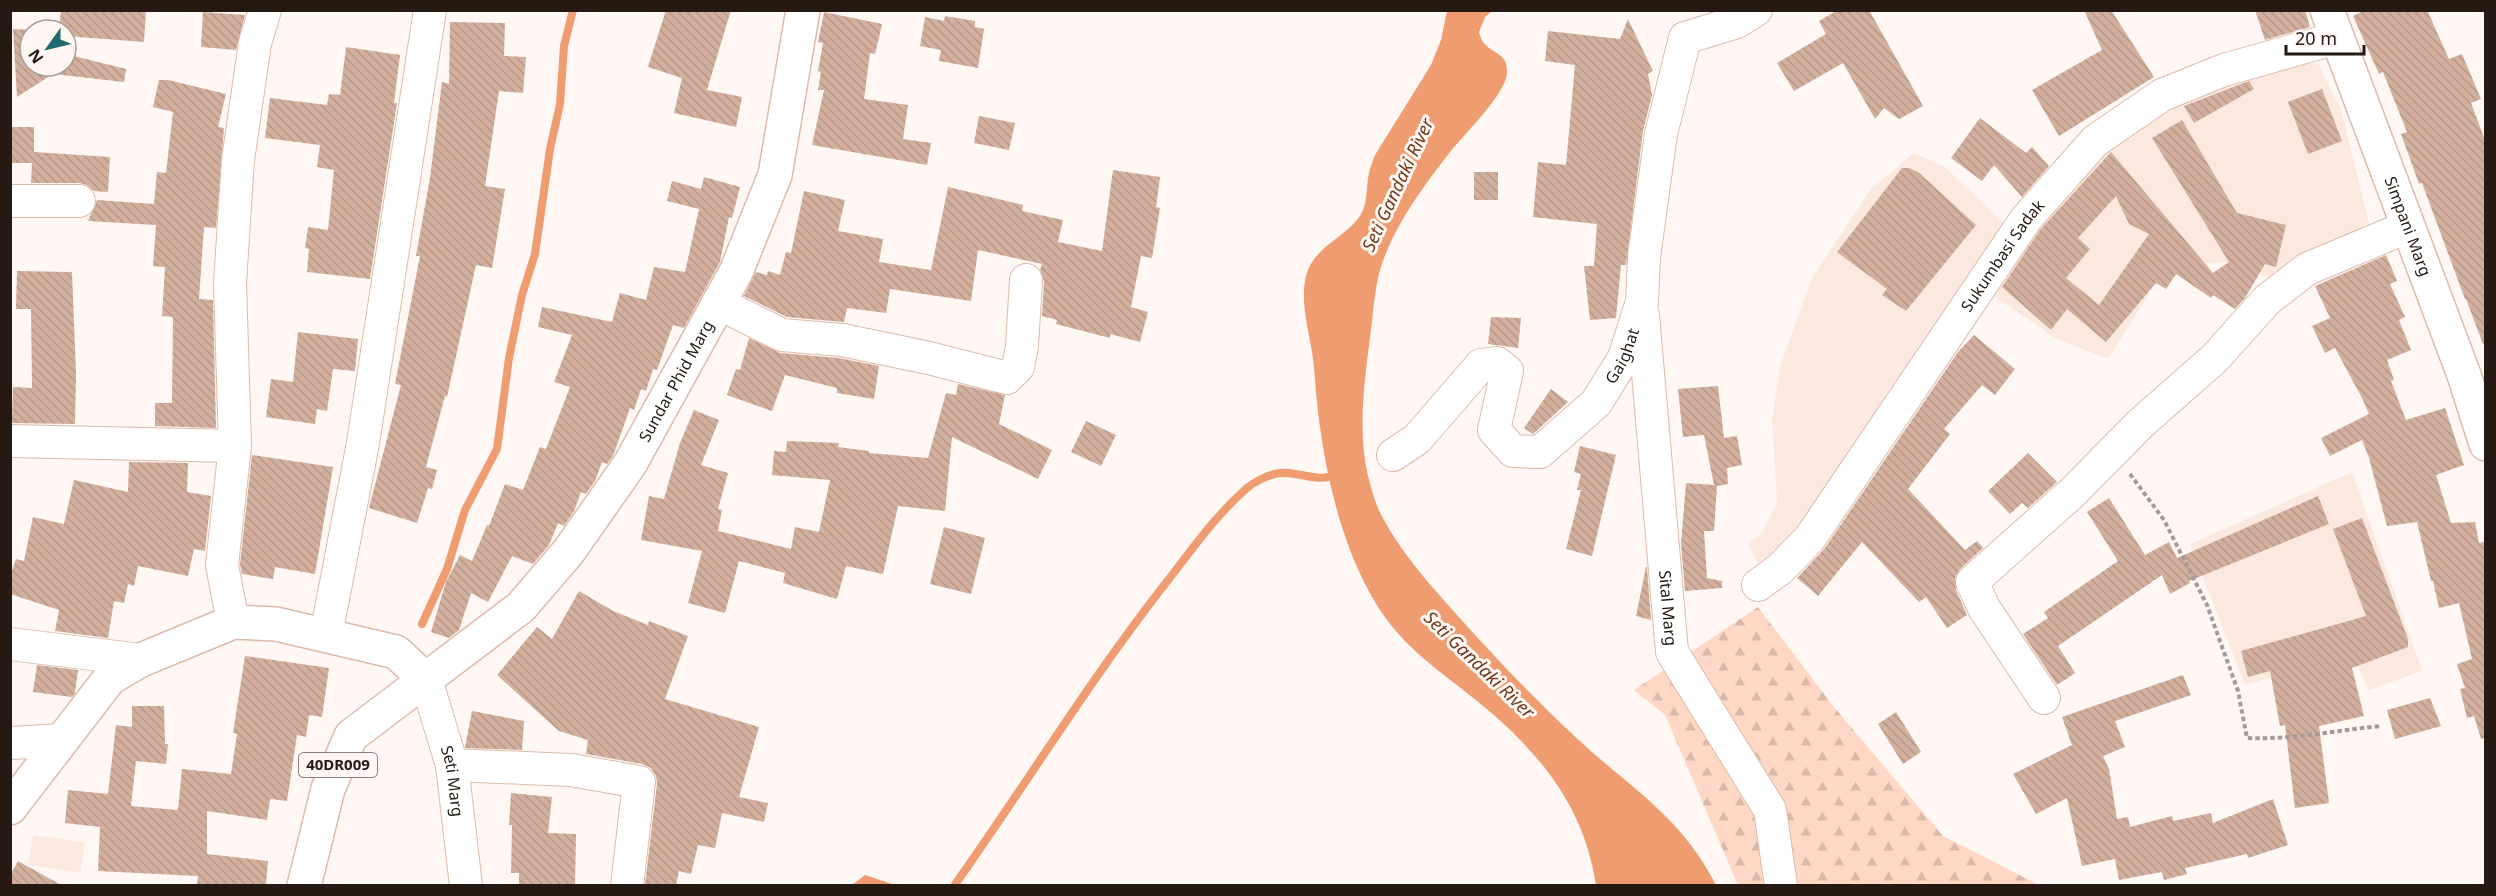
<svg xmlns="http://www.w3.org/2000/svg" width="2496" height="896" viewBox="0 0 2496 896" font-family="'Noto Sans',sans-serif">
  <style>
    .built { fill: #fbe9e0 }
    .forest { fill: url(#forest-firs) }
    .water { fill: #ef9c70 }
    .lines { fill: none; stroke-linecap: round; stroke-linejoin: round }
    .stream { stroke: #ef9c70; stroke-width: 8 }
    .building { fill: url(#building-back-hatch); fill-rule: evenodd }
    .minor-casing { stroke: #debba9; stroke-width: 34 }
    .major-casing { stroke: #debba9; stroke-width: 36 }
    .path { stroke: #a59b96; stroke-width: 4; stroke-dasharray: 4.5 3; stroke-linecap: butt }
    .minor { stroke: #fff; stroke-width: 32 }
    .major { stroke: #fff; stroke-width: 33 }
    .labels { text-anchor: middle; stroke-width: 6; stroke-linejoin: round; paint-order: stroke }
    .shield { fill: #fff7f3; stroke: #665c56; stroke-width: 1.5 }
    .shield-label { font-size: 15px; font-weight: bold; fill: #251912 }
    .street-label { font-size: 16px; fill: #251912; stroke: #fff7f3 }
    .water-label { font-size: 18px; font-style: italic; fill: #703a1c; stroke: #fff7f3 }
  </style>
  <defs>
    <pattern id="forest-firs" width="22" height="20" patternUnits="userSpaceOnUse" patternTransform="scale(1.5)"><rect width="22" height="20" fill="#ffd8c5"/><path d="M5 1l3.5 6h-7zM16 11l3.5 6h-7z" fill="#dab9a8"/></pattern>
    <pattern id="building-back-hatch" width="6" height="6" patternUnits="userSpaceOnUse" patternTransform="scale(1.5)"><rect width="6" height="6" fill="#d3b09e"/><path d="M-1 5l2 2M0 0l6 6M5-1l2 2" fill="none" stroke="#b59787"/></pattern>
  </defs>
  <rect width="100%" height="100%" fill="#fff7f3"/>
  <g class="built">
    <polygon points="2318,63 2341,110 2369,223 2276,279 2223,262 2203,264 2147,280 2149,294 2108,359 2055,338 1989,293 2008,259 2108,140 2241,69"/>
    <polygon points="1914,153 1945,167 2009,228 1971,272 1915,363 1824,502 1762,566 1755,560 1749,543 1763,532 1777,502 1772,420 1780,367 1812,278 1871,189"/>
    <polygon points="2352,472 2422,671 2369,690 2351,654 2245,685 2190,544"/>
    <polygon points="33,835 85,843 80,873 28,865"/>
  </g>
  <polygon class="forest" points="1758,607 1834,707 1943,836 2039,885 1738,885 1665,715 1634,690"/>
  <g class="water">
    <path d="M1447,11H1492L1485,17L1479,32C1480,35 1481,39 1483,42C1492,54 1508,53 1507,72C1507,94 1461,137 1447,156C1423,187 1398,221 1384,258C1375,281 1374,306 1371,330C1365,377 1357,429 1368,476C1372,491 1376,507 1384,520C1403,555 1431,586 1457,615C1500,663 1545,710 1593,753C1644,797 1684,823 1716,885H1596C1585,813 1548,763 1494,715C1461,686 1423,663 1395,630C1344,569 1323,469 1316,392C1315,379 1314,365 1312,352C1308,327 1300,300 1306,276C1314,246 1344,239 1360,216C1368,204 1366,186 1369,173C1370,167 1373,161 1375,155L1431,65L1441,40Z"/>
    <polygon points="865,875 895,885 852,885"/>
  </g>
  <g class="lines">
    <g class="stream">
      <polyline points="422,624 447,569 465,510 497,449 509,358 522,295 535,254 550,149 560,104 564,46 573,10"/>
      <path d="M954,886C1025,786 1089,681 1165,584C1191,551 1215,516 1247,488C1254,482 1266,476 1275,474C1294,468 1320,486 1337,473"/>
    </g>
  </g>
  <g class="building">
    <polygon points="61,10 146,10 144,42 66,36 66,30 59,30"/>
    <polygon points="666,10 731,10 707,90 742,97 736,127 674,113 682,78 648,67"/>
    <polygon points="1838,10 1869,10 1923,106 1899,119 1884,108 1875,119 1843,63 1794,91 1777,63 1826,34 1819,21"/>
    <polygon points="2084,10 2111,10 2154,77 2059,136 2032,90 2102,50"/>
    <polygon points="2255,10 2305,10 2310,27 2265,40"/>
    <polygon points="2365,10 2427,10 2449,59 2462,54 2481,99 2471,103 2486,143 2486,344 2483,344 2466,299 2465,299 2422,183 2419,184 2401,134 2407,132 2383,72 2379,74 2353,16"/>
    <polygon points="203,12 245,15 236,50 201,47"/>
    <polygon points="824,12 882,24 875,54 870,53 864,99 908,105 903,139 931,143 927,165 812,145 824,90 818,90 821,72 818,71 823,43 818,42"/>
    <polygon points="945,16 975,21 975,27 984,29 978,68 939,61 941,50 920,46 925,17 944,21"/>
    <polygon points="1628,19 1653,71 1648,74 1652,95 1643,131 1626,265 1621,265 1616,318 1590,320 1584,266 1594,266 1597,224 1533,217 1538,162 1566,165 1575,65 1545,61 1548,31 1620,39"/>
    <polygon points="450,22 505,23 504,56 526,57 523,93 499,91 485,186 505,189 492,268 476,265 447,397 445,396 426,467 437,470 432,489 428,488 417,523 369,508 401,385 395,384 420,256 416,256 430,178 442,82 449,84"/>
    <polygon points="13,29 34,30 30,30 30,66 66,66 66,54 126,69 124,82 53,74 17,97"/>
    <polygon points="346,47 400,55 394,103 397,103 370,279 307,272 309,249 305,248 308,227 328,230 334,170 317,167 320,145 265,138 270,98 327,105 329,94 340,95"/>
    <polygon points="159,80 168,80 226,94 218,127 224,128 216,228 204,227 199,299 213,300 216,428 155,426 155,403 172,403 173,317 162,316 165,267 153,266 156,225 88,221 97,200 154,204 157,172 166,173 173,112 153,107"/>
    <polygon points="2249,81 2254,89 2194,123 2184,106"/>
    <polygon points="2322,89 2342,141 2308,154 2288,102"/>
    <polygon points="979,116 1015,123 1009,150 974,143"/>
    <polygon points="1980,118 2026,153 2032,147 2049,166 2022,197 1994,165 1982,181 1951,158"/>
    <path d="M2182,120L2237,213L2286,225L2276,267L2265,264L2245,298L2235,309L2213,295L2211,298L2176,274L2166,289L2156,283L2106,342L2067,309L2051,330L2002,287L2040,230L2111,152L2213,273L2229,262L2152,138ZM2116,196L2129,224L2149,234L2099,305L2066,278L2090,249L2078,238Z"/>
    <polygon points="10,127 34,127 34,152 110,157 108,192 94,191 87,185 79,183 31,183 32,163 10,163"/>
    <polygon points="1902,168 1909,168 1918,172 1976,225 1906,311 1882,295 1887,289 1837,252"/>
    <polygon points="1113,170 1160,177 1156,207 1160,208 1152,258 1141,256 1131,307 1148,312 1140,342 1110,334 1110,338 1056,324 1057,320 1042,316 1044,281 1040,270 1042,264 978,250 971,301 890,289 886,313 847,308 844,322 787,317 744,296 756,272 767,275 768,271 780,275 786,252 791,253 804,191 845,200 838,231 883,239 879,262 931,270 948,187 1023,205 1022,211 1063,220 1058,242 1102,251"/>
    <rect x="1474" y="172" width="24" height="28"/>
    <polygon points="704,177 740,187 732,218 729,217 720,262 684,328 673,325 657,370 653,369 646,391 641,389 634,410 630,408 613,456 607,464 602,462 595,481 586,494 581,492 574,511 564,526 558,523 549,545 533,564 512,556 488,602 471,593 459,630 449,638 431,632 446,582 460,555 472,561 487,525 489,526 505,484 523,490 540,447 546,449 570,387 554,382 572,335 538,327 542,307 612,322 620,293 646,300 654,267 685,272 699,209 667,201 672,181 701,189"/>
    <polygon points="2386,255 2397,281 2390,284 2405,317 2399,320 2411,350 2387,360 2394,380 2391,381 2406,420 2445,408 2464,465 2436,475 2451,523 2475,522 2479,543 2486,541 2486,738 2481,739 2474,716 2467,718 2460,689 2465,688 2457,664 2472,659 2459,603 2439,608 2433,581 2431,581 2417,522 2387,526 2369,458 2362,440 2330,456 2321,438 2369,414 2362,398 2335,348 2325,353 2312,326 2330,318 2315,286"/>
    <polygon points="17,271 72,272 76,374 75,424 12,423 13,387 32,388 31,309 16,309"/>
    <polygon points="1491,317 1521,318 1518,348 1488,344"/>
    <polygon points="298,332 358,339 355,371 333,369 327,411 317,409 315,424 266,417 271,379 293,382"/>
    <polygon points="1974,335 2015,369 1995,395 1982,385 1944,429 1950,434 1908,489 1965,550 1977,541 1983,548 1960,569 1955,578 1956,590 1967,615 1947,628 1926,597 1919,602 1862,542 1818,596 1797,578 1825,548 1958,352"/>
    <polygon points="749,338 780,353 839,358 879,366 874,399 837,393 837,388 785,375 772,411 727,395 736,369 740,370"/>
    <polygon points="958,384 1005,395 999,424 1052,450 1038,479 952,437 945,511 898,506 883,574 846,566 837,599 783,583 785,573 739,561 725,613 688,603 702,551 641,540 649,496 664,499 680,443 694,410 719,420 701,465 728,473 718,509 722,510 718,531 791,549 795,527 819,532 830,480 772,475 774,451 786,452 787,441 839,443 838,447 869,451 869,453 928,458 946,393 956,395"/>
    <polygon points="1718,386 1724,438 1737,436 1742,465 1727,468 1728,484 1717,486 1714,531 1704,531 1707,578 1722,581 1722,588 1685,591 1681,544 1686,483 1714,485 1704,435 1683,437 1678,389"/>
    <polygon points="1551,389 1568,402 1533,434 1524,428"/>
    <polygon points="1086,421 1116,435 1101,466 1071,452"/>
    <polygon points="1580,446 1616,455 1592,556 1566,549 1581,490 1577,490 1581,474 1574,472"/>
    <polygon points="2028,453 2057,482 2028,508 2022,503 2010,514 1988,491"/>
    <polygon points="252,455 333,467 315,574 275,567 273,579 242,574 240,564"/>
    <polygon points="129,462 188,463 187,492 211,496 205,551 194,549 188,576 138,566 134,586 128,584 124,603 114,601 108,638 55,631 59,610 10,594 10,577 16,559 24,561 33,517 64,524 74,480 128,492"/>
    <polygon points="2318,496 2329,524 2189,581 2190,583 2170,594 2162,575 2058,646 2075,673 2057,685 2023,634 2048,618 2044,612 2118,561 2087,512 2109,498 2145,555 2169,542 2177,558"/>
    <polygon points="2362,518 2408,639 2408,647 2352,668 2364,716 2319,726 2329,803 2295,808 2285,725 2280,726 2270,671 2248,677 2241,651 2366,616 2333,529"/>
    <polygon points="944,527 985,538 971,594 930,584"/>
    <polygon points="1646,567 1647,567 1651,620 1636,616"/>
    <polygon points="579,591 613,611 648,625 649,621 688,636 665,699 759,727 739,797 768,803 764,822 722,813 715,848 698,845 691,874 679,871 676,885 645,885 657,784 656,776 651,768 642,764 586,754 588,740 559,731 497,675 537,627 552,639"/>
    <polygon points="245,656 329,668 322,717 309,715 306,737 297,735 287,801 270,799 267,820 207,811 207,854 268,861 266,885 197,885 198,876 98,871 100,827 65,823 68,790 108,794 116,725 132,727 132,706 164,706 165,744 168,744 166,764 136,761 131,806 178,810 182,769 231,774 237,734 233,733"/>
    <polygon points="37,665 78,670 75,693 72,697 33,692"/>
    <polygon points="2183,675 2191,695 2115,721 2125,747 2103,756 2109,769 2117,819 2128,817 2130,827 2172,816 2173,821 2211,813 2213,823 2273,799 2288,845 2248,858 2247,854 2185,868 2187,874 2164,880 2162,872 2119,880 2115,859 2082,866 2067,798 2036,814 2013,774 2072,745 2062,717"/>
    <polygon points="2430,698 2441,726 2395,739 2387,710"/>
    <polygon points="472,711 524,721 522,750 465,748"/>
    <polygon points="1896,712 1921,752 1903,764 1878,724"/>
    <polygon points="511,793 552,797 548,833 576,834 575,885 519,885 519,873 511,873 512,825 509,825"/>
    <polygon points="18,861 61,885 10,885 10,875"/>
  </g>
  <g class="lines">
    <defs>
      <g id="minor">
        <polyline points="10,201 79,201"/>
        <polyline points="718,303 782,335 842,340 929,358 1007,378 1018,367 1022,346 1026,280"/>
        <path id="s1" d="M1643,315L1672,652L1770,810L1781,886"/>
        <polyline points="10,441 235,446"/>
        <path id="s2" d="M1393,455L1417,439L1481,365L1497,363L1507,371L1494,430L1513,451L1540,452L1596,403L1624,358L1642,302L1644,257L1661,134L1685,38L1737,22L1756,10"/>
        <path id="s3" d="M1758,585L1780,569L1810,538L2026,219L2095,141L2162,95L2224,70L2337,38"/>
        <polyline points="233,622 222,565 235,446 230,283 238,160 255,43 265,10"/>
        <polyline points="326,635 363,443 430,10"/>
        <polyline points="10,644 141,660"/>
        <path id="s4" d="M426,680L452,765L466,886"/>
        <polyline points="2044,698 1984,608 1972,582 2073,492 2140,424 2215,358 2267,300 2307,269 2407,227"/>
        <polyline points="10,743 62,740"/>
        <polyline points="452,765 571,770 639,782 627,886"/>
      </g>
      <g id="major">
        <path id="s5" d="M2327,10L2464,375L2486,444"/>
        <polyline points="10,808 110,678 141,660 233,622 276,624 396,652 426,680"/>
        <path id="s6" d="M304,886L328,789L351,736L521,607L569,551L630,464L736,272L775,175L803,10"/>
      </g>
    </defs>
    <use href="#minor" class="minor-casing"/>
    <use href="#major" class="major-casing"/>
    <path class="path" d="M2130,474L2164,520L2207,605L2238,691L2247,738C2292,740 2337,730 2382,726"/>
    <use href="#minor" class="minor"/>
    <use href="#major" class="major"/>
  </g>
  <g class="labels">
    <rect class="shield" x="299" y="753" width="78" height="24" rx="4.5"/>
    <g class="shield-label">
      <text x="338" y="770">40DR009</text>
    </g>
    <g class="street-label">
      <text dy="6" stroke="none"><textPath href="#s5" startOffset="231">Simpani Marg</textPath></text>
      <text dy="6" stroke="none"><textPath href="#s3" startOffset="412">Sukumbasi Sadak</textPath></text>
      <text dy="6" stroke="none"><textPath href="#s2" startOffset="400">Gaighat</textPath></text>
      <text dy="6" stroke="none"><textPath href="#s6" startOffset="646">Sundar Phid Marg</textPath></text>
      <text dy="6" stroke="none"><textPath href="#s1" startOffset="294">Sital Marg</textPath></text>
      <text dy="6" stroke="none"><textPath href="#s4" startOffset="105">Seti Marg</textPath></text>
    </g>
    <g class="water-label">
      <text transform="translate(1398 185) rotate(-65)" y="6">Seti Gandaki River</text>
      <text transform="translate(1479 665) rotate(44)" y="6">Seti Gandaki River</text>
    </g>
  </g>
  <rect width="2496" height="896" fill="none" stroke="#251912" stroke-width="24"/>
  <g transform="translate(48 48) rotate(236)"><circle r="28" fill="#fff7f3" stroke="#a89e99" stroke-width="1.5"/>
  <path d="M0-4.5L10 22L0 15L-10 22Z" fill="#1f6b6d"/>
  <text y="-9" font-size="16" font-weight="bold" text-anchor="middle" fill="#251912">N</text>
  </g>
  <path d="M2286 45v9h78v-9" fill="none" stroke="#251912" stroke-width="3"/>
  <text x="2295" y="45" font-size="18" fill="#251912" stroke="#fff7f3" stroke-width="4.5" paint-order="stroke">20 m</text>
</svg>
